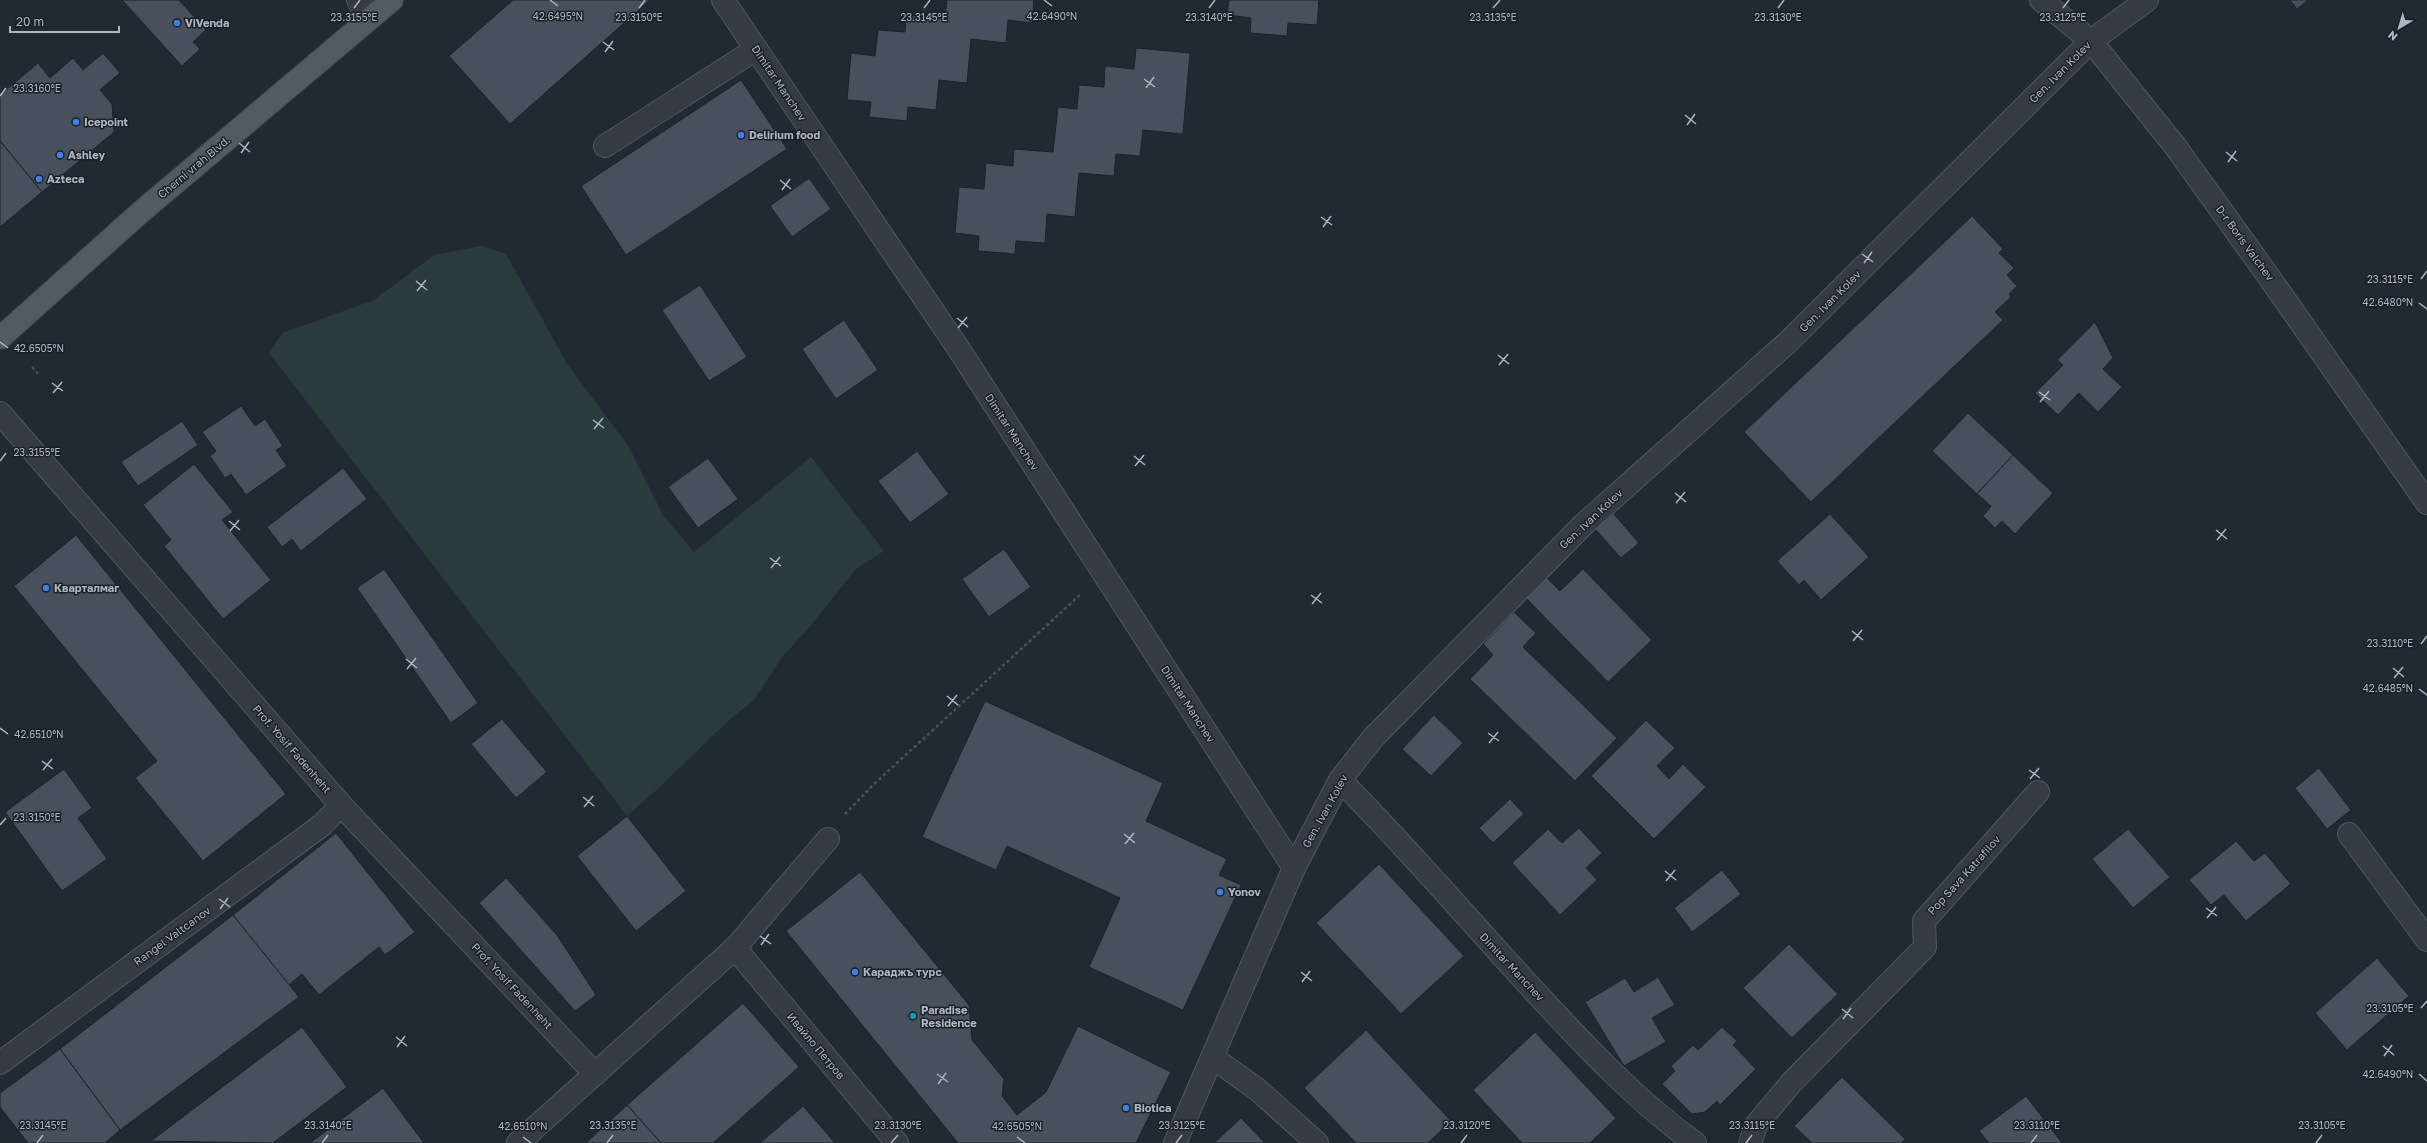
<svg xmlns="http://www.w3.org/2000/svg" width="2427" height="1143" viewBox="0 0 2427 1143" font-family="'Golos Text',sans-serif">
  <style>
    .green { fill: #2a3b3b }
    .building { fill: #48505d; stroke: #1c222b }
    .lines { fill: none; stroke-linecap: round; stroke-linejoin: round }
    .minor-casing { stroke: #525862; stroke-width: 24 }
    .major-casing { stroke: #3e444e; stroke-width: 24 }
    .path { stroke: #485659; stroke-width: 2.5; stroke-dasharray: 3 3; stroke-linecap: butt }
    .minor { stroke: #343b44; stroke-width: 22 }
    .major { stroke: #525a64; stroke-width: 22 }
    .ticks { fill: none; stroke: #afb5c1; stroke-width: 1.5 }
    .shop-dot { fill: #3f7fe0; stroke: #1a2029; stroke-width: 1.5 }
    .culture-dot { fill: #0f9aa8; stroke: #1a2029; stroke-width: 1.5 }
    .labels { text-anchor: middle; stroke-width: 3; stroke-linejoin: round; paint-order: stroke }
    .poi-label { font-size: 11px; font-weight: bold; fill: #afb5c1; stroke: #1a2029; text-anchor: start }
    .street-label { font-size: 11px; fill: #afb5c1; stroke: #1a2029 }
    .ticks-label { font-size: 10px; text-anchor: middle; fill: #afb5c1; stroke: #1a2029; stroke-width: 3; stroke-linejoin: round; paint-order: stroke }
  </style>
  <rect width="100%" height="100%" fill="#212933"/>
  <polygon class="green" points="482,246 506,254 568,365 629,447 663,515 694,552 811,457 884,551 856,569 808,629 783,656 754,700 730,719 659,788 627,816 269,353 282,333 374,300 434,255"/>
  <g class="building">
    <polygon points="122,0 179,0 206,30 193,42 200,49 182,66"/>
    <polygon points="513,0 650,0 510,124 449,56"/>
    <polygon points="947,0 1034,0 1032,23 1008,20 1006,43 971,39 967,83 939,80 936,110 908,107 907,121 869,117 871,102 847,100 851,53 875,56 878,30 905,32 906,15 945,19"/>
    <polygon points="1229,0 1319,0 1317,25 1288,23 1287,36 1250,33 1251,18 1227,15"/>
    <polygon points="2290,0 2308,0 2297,9"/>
    <polygon points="1136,48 1190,53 1183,134 1143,130 1140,156 1116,154 1114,176 1079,173 1075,217 1047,214 1045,243 1016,241 1015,254 978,251 979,236 955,233 959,187 984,189 986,163 1013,166 1014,149 1053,152 1058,107 1077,109 1079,85 1104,87 1105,66 1134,69"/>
    <polygon points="103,53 120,73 100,90 112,104 114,132 42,192 0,141 0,95 38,63 50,78 73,58 83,70"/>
    <polygon points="741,80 787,149 626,255 581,186"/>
    <polygon points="0,141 42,192 0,227"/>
    <polygon points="809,178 831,209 792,237 770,206"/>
    <polygon points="1972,216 2003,249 1999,253 2014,268 2007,275 2017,286 2009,294 2011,297 1995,312 2003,320 1811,502 1744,432"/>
    <polygon points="700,285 747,357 709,381 662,310"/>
    <polygon points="844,320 878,370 836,399 802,349"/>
    <polygon points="2095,322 2113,358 2103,369 2122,387 2098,412 2079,393 2058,415 2035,393 2063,365 2057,360"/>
    <polygon points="241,406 255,426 265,419 283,446 276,450 287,466 246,495 231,474 225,478 210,456 216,451 202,432"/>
    <polygon points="1968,413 2013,455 1977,494 1932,451"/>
    <polygon points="182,421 198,445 138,486 121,462"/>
    <polygon points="917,451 949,494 910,523 878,481"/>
    <polygon points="2013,455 2053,493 2015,534 2002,521 1995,528 1983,516 1991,506 1977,494"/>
    <polygon points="708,458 738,499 698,528 668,487"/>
    <polygon points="194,464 233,512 222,520 271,580 223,619 164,546 171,540 143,505"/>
    <polygon points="343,468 367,499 301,551 292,539 282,547 267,527"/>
    <polygon points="1613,513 1639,543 1621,558 1595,529"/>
    <polygon points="1830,514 1869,557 1821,600 1804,580 1799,585 1777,561"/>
    <polygon points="76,535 286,794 203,861 135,778 157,761 14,586"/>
    <polygon points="1004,549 1031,587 989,617 962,579"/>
    <polygon points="384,569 478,703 451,723 357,588"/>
    <polygon points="1583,569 1652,640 1608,682 1521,593 1542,573 1560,591"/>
    <polygon points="1514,612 1536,633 1523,647 1617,738 1575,781 1470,679 1493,655 1483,644"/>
    <polygon points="985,701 1163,783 1146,821 1227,859 1219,875 1241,885 1183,1010 1089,967 1120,898 1007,846 996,870 922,837"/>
    <polygon points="1434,715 1463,743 1431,776 1402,749"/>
    <polygon points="502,719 547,772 516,798 471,744"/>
    <polygon points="1646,720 1675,748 1657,766 1669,779 1683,764 1706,787 1654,839 1591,776"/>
    <polygon points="2319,768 2351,810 2327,829 2295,788"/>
    <polygon points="64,769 92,808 78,818 107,859 62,891 5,812"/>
    <polygon points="1510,799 1524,814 1493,843 1479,828"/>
    <polygon points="627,816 686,891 636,931 577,856"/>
    <polygon points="1579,828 1602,853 1586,868 1597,880 1560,915 1512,863 1548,829 1562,843"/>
    <polygon points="2128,829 2170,877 2133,908 2092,859"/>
    <polygon points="336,833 415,932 385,955 379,947 319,995 302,974 289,985 233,915"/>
    <polygon points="2236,841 2254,861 2265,853 2291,884 2246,921 2224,895 2211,905 2189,880"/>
    <polygon points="1379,864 1464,956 1401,1014 1316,923"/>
    <polygon points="1722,870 1741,894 1692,932 1674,908"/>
    <polygon points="860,872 969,1005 972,1040 1004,1079 1002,1096 1017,1115 1046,1092 1078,1026 1171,1072 1136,1143 958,1143 786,931"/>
    <polygon points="506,878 557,935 596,995 575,1011 479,903"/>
    <polygon points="233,915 299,997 120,1130 60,1049"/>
    <polygon points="1789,944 1838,994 1792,1038 1743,988"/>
    <polygon points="2377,958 2409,996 2347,1050 2315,1013"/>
    <polygon points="1658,977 1675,1005 1652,1018 1666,1042 1624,1066 1585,1002 1625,978 1634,992"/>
    <polygon points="743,1003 799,1067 713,1143 661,1143 627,1105"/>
    <polygon points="302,1027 347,1087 273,1143 151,1141"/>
    <polygon points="1722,1027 1737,1041 1733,1045 1756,1069 1720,1105 1717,1101 1705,1112 1692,1114 1662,1084 1675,1071 1671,1066 1693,1045 1698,1050"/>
    <polygon points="1366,1030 1451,1121 1428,1143 1356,1143 1304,1088"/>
    <polygon points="1535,1032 1616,1118 1590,1143 1522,1143 1473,1090"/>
    <polygon points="60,1049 120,1130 105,1143 28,1143 0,1107 0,1093"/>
    <polygon points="1842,1077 1905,1139 1901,1143 1812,1143 1794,1126"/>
    <polygon points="383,1088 424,1143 310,1143"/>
    <polygon points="2026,1096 2062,1143 1989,1143 1979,1131"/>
    <polygon points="627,1105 661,1143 586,1143"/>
    <polygon points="803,1106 835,1143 760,1143"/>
    <polygon points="1241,1118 1265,1143 1214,1143"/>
  </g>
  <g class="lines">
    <defs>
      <g id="minor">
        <polyline points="358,0 368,20"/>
        <polyline points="723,0 960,351 1294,868"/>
        <polyline points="2041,0 2091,41 2175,146 2269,277 2427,503"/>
        <polyline points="605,146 756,49"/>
        <polyline points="0,413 341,805 595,1074"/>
        <path d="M1340,780C1409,849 1472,924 1539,996C1587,1048 1637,1101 1695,1143"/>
        <polyline points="2349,834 2427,940"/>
        <polyline points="735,948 897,1143"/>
        <polyline points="1212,1057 1258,1090 1317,1143"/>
        <polyline points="0,1063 322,825 341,805"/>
        <polyline points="518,1143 735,948 828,839"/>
        <polyline points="1175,1143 1294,868 1340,780 1373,738 1583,525 1788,342 2091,41 2147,0"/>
        <polyline points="1750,1143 1756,1125 1792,1082 1925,947 1924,921 2038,792"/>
      </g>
      <polyline id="major" points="0,338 142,211 392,0"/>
    </defs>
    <use href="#minor" class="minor-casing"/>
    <use href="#major" class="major-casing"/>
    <g class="path">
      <polyline points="32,367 39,375"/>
      <polyline points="845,814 873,785 1081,594"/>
    </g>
    <use href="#minor" class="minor"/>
    <use href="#major" class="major"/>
  </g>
  <path class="ticks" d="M550,0L558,6M1044,0L1052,6M354,8L360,0M639,8L645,0M924,8L930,0M1209,8L1215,0M1493,8L1500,0M1778,8L1784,0M2063,8L2069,0M603,42L614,50M605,52L613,41M1144,79L1155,87M1146,88L1154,77M0,96L6,88M1685,115L1696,124M1687,125L1695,114M239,143L250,152M2226,152L2237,161M241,153L249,142M2228,162L2236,151M780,180L791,189M782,190L790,179M1321,217L1332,225M1323,227L1331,216M1862,254L1873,262M1864,263L1872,252M2421,279L2427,271M416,281L427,290M417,291L426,280M2419,303L2427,309M957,318L968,327M958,328L967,317M0,342L8,348M1498,355L1509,364M1499,365L1508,354M52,383L63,391M2039,392L2050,400M53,393L62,382M2040,402L2049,391M593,420L604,428M594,429L603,418M1134,456L1145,465M0,461L6,453M1135,466L1144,455M1675,493L1686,502M1676,503L1685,492M229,521L240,530M2216,530L2227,539M230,531L239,520M2217,540L2226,529M770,558L781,566M771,568L780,557M1311,595L1322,603M1312,604L1321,593M1852,631L1863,640M1853,641L1862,630M2421,644L2427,636M406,659L417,668M2393,668L2404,677M407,669L416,658M2394,678L2403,667M2419,689L2427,695M947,696L958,705M948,706L957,695M0,728L8,734M1488,733L1499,741M1489,743L1498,732M42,761L53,769M43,770L52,759M2029,770L2040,778M2030,779L2039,768M583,797L594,806M584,807L593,796M0,825L6,818M1124,834L1135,843M1125,844L1134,833M1665,871L1676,880M1666,881L1675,870M219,899L230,907M2206,908L2217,916M220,909L228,898M2207,918L2216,907M760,936L771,944M761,945L769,934M1301,972L1312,981M1302,982L1310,971M2421,1008L2427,1001M1842,1009L1853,1018M1843,1019L1851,1008M396,1037L407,1046M2383,1046L2394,1055M397,1047L405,1036M2384,1056L2392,1045M937,1074L948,1082M2419,1074L2427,1081M938,1084L946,1073M523,1137L531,1143M1017,1137L1025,1143M37,1143L43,1135M322,1143L328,1135M607,1143L613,1135M891,1143L898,1135M1176,1143L1182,1135M1461,1143L1467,1135M1746,1143L1752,1135M2031,1143L2037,1135M2316,1143L2322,1135"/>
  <g class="shop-dot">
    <circle cx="177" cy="23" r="4"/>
    <circle cx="76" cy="122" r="4"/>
    <circle cx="741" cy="135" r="4"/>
    <circle cx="60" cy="155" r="4"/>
    <circle cx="39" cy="179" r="4"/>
    <circle cx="46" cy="588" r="4"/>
    <circle cx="1220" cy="892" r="4"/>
    <circle cx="855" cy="972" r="4"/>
    <circle cx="1126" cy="1108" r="4"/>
  </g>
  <circle class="culture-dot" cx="913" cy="1016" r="4"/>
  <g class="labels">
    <g class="poi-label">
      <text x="185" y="27">ViVenda</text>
      <text x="84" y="126">Icepoint</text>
      <text x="749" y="139">Delirium food</text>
      <text x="68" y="159">Ashley</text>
      <text x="47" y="183">Azteca</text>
      <text x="54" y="592">Кварталмаг</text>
      <text x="1228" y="896">Yonov</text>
      <text x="863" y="976">Караджъ турс</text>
      <text x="921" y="1014">Paradise<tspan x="921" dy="13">Residence</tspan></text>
      <text x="1134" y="1112">Biotica</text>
    </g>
    <g class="street-label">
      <text transform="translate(2060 72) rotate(-45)" y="4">Gen. Ivan Kolev</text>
      <text transform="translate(779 83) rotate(56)" y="4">Dimitar Manchev</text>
      <text transform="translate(194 167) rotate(-40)" y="4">Cherni vrah Blvd.</text>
      <text transform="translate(2245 243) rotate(54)" y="4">D-r Boris Valchev</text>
      <text transform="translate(1830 301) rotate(-45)" y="4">Gen. Ivan Kolev</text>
      <text transform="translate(1012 432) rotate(57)" y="4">Dimitar Manchev</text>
      <text transform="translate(1591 519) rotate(-43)" y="4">Gen. Ivan Kolev</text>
      <text transform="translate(1188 704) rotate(57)" y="4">Dimitar Manchev</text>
      <text transform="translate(292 749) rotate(49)" y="4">Prof. Yosif Fadenheht</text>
      <text transform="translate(1325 811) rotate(-61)" y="4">Gen. Ivan Kolev</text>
      <text transform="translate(1964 875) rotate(-48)" y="4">Pop Sava Katrafilov</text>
      <text transform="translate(172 936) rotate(-36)" y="4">Rangel Valtcanov</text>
      <text transform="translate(1512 967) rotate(47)" y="4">Dimitar Manchev</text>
      <text transform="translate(512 986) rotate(47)" y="4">Prof. Yosif Fadenheht</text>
      <text transform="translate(816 1046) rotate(50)" y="4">Ивайло Петров</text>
    </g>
  </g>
  <g class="ticks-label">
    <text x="558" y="20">42.6495°N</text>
    <text x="1052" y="20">42.6490°N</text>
    <text x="2063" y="21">23.3125°E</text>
    <text x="354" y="21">23.3155°E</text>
    <text x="639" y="21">23.3150°E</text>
    <text x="924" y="21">23.3145°E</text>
    <text x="1209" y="21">23.3140°E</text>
    <text x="1493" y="21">23.3135°E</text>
    <text x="1778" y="21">23.3130°E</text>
    <text x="37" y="92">23.3160°E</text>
    <text x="2390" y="283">23.3115°E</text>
    <text x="2388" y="306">42.6480°N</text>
    <text x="39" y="352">42.6505°N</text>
    <text x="37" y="456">23.3155°E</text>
    <text x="2390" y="647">23.3110°E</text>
    <text x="2388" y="692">42.6485°N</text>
    <text x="39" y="738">42.6510°N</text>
    <text x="37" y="821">23.3150°E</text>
    <text x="2390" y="1012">23.3105°E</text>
    <text x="2388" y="1078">42.6490°N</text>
    <text x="43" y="1129">23.3145°E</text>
    <text x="328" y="1129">23.3140°E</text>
    <text x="613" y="1129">23.3135°E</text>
    <text x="898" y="1129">23.3130°E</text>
    <text x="1182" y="1129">23.3125°E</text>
    <text x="1467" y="1129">23.3120°E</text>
    <text x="1752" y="1129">23.3115°E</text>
    <text x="2037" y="1129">23.3110°E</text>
    <text x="2322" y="1129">23.3105°E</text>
    <text x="523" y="1130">42.6510°N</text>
    <text x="1017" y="1130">42.6505°N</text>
  </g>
  <g transform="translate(2399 28) rotate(218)" stroke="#1a2029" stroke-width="3" paint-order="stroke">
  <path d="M0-3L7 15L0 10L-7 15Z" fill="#afb5c1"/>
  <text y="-6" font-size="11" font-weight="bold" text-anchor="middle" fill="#afb5c1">N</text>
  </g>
  <path d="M10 26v6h109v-6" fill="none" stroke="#afb5c1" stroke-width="2"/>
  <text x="16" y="26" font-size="12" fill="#afb5c1" stroke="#1a2029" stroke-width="3" paint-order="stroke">20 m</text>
</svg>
